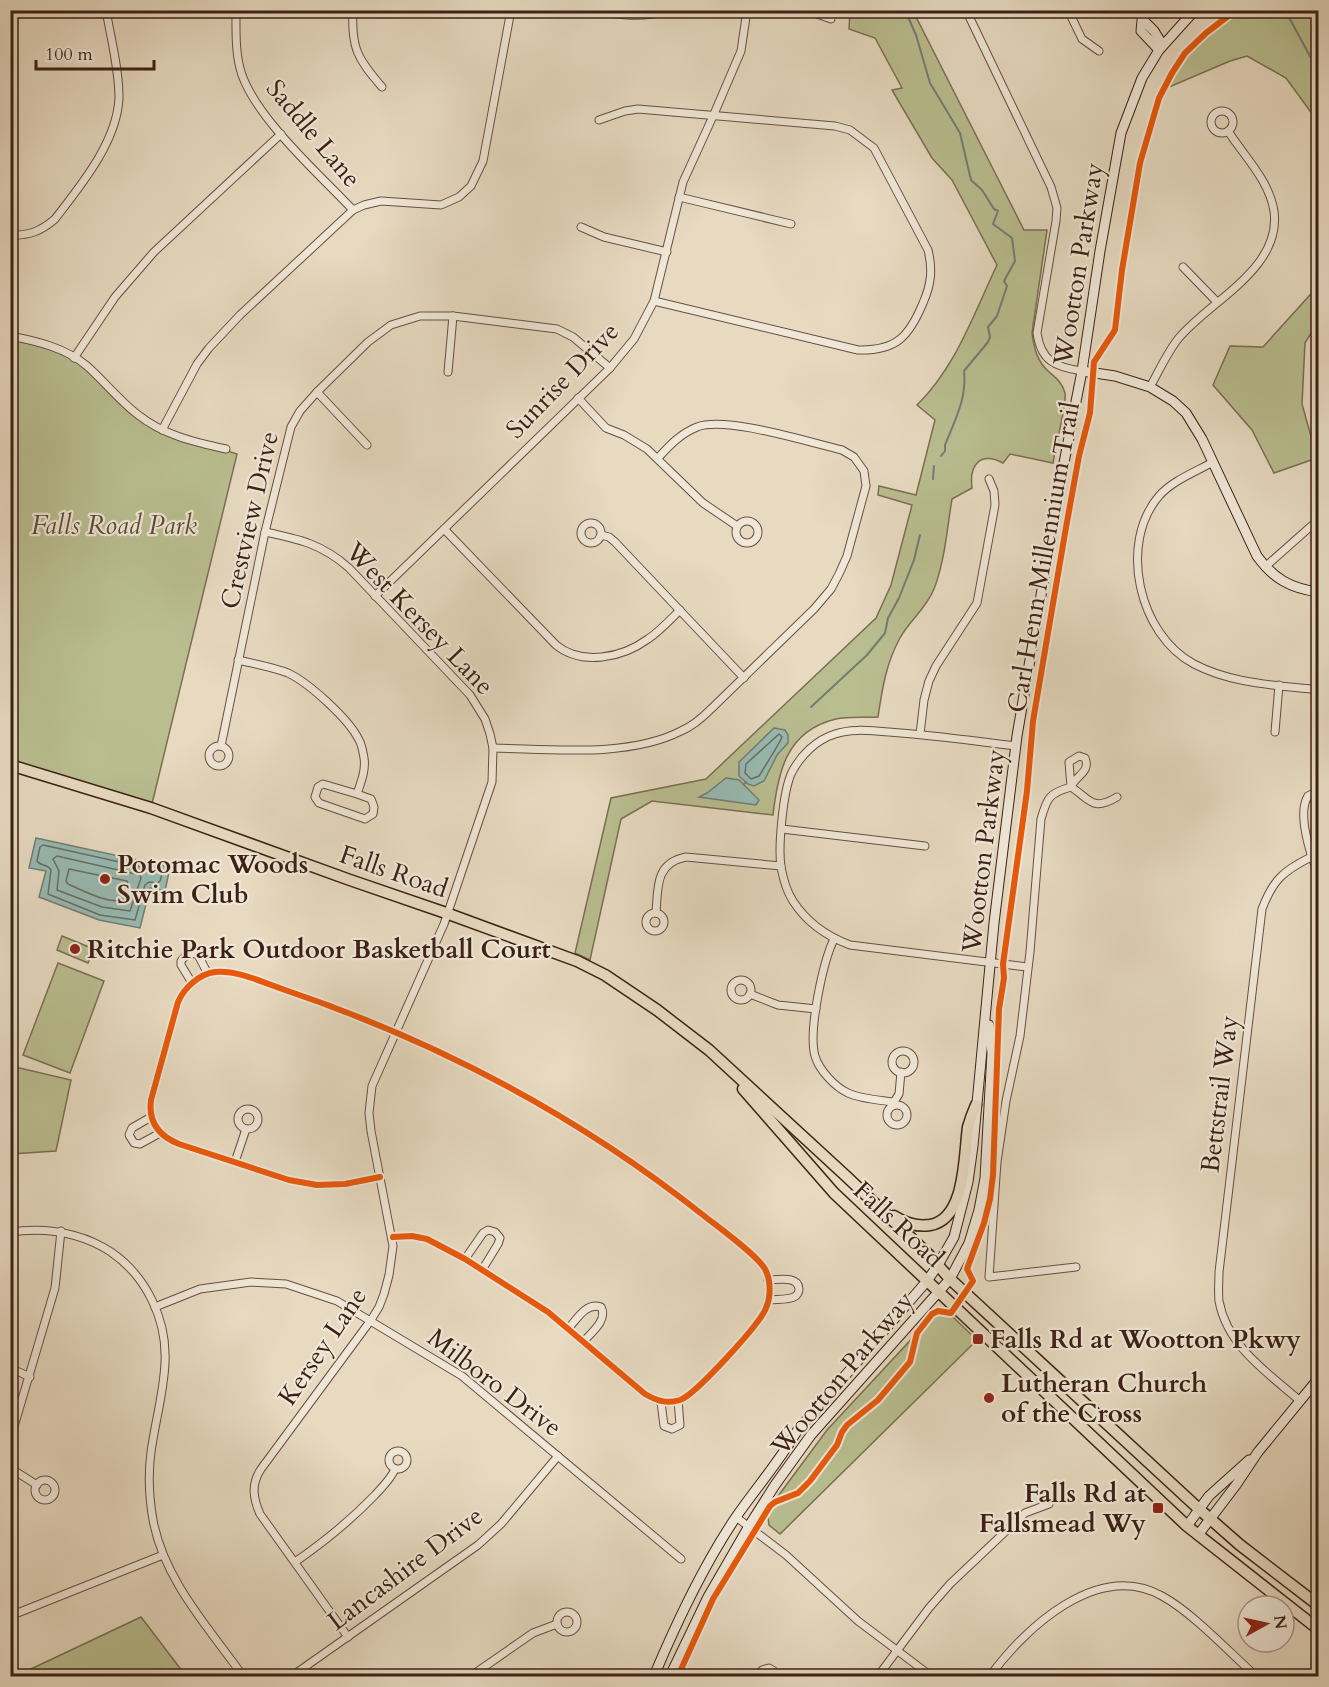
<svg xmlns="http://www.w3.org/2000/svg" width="1329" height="1687" viewBox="0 0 1329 1687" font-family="Cardo,serif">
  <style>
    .green { fill: #b9be90; stroke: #7b6f52; stroke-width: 1.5 }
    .water { fill: #97bbb3; stroke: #737d74; stroke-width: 1.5 }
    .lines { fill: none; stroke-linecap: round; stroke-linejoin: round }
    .shore { stroke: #6a6e64; stroke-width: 1.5 }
    .stream { stroke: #737d74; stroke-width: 2 }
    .street-casing { stroke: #684e40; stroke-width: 9 }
    .secondary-casing { stroke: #3d2015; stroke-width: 11 }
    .primary-casing { stroke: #3d2015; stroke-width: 13 }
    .street { stroke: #efe7d7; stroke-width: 7 }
    .secondary { stroke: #efe7d7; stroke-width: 9 }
    .primary { stroke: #e7dac1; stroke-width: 10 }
    .cycleway-casing { stroke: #efe7d7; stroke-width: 10 }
    .cycleway { stroke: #e8590c; stroke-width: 6 }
    .poi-dot { fill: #8f2418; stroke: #efe7d7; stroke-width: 2 }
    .labels { text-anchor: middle; stroke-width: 4.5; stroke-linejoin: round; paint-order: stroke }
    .street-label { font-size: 26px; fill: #3d2015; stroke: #efe7d7 }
    .park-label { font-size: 26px; font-style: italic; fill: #5c4834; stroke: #efe7d7 }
    .poi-label { font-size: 26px; font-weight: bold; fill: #3d2015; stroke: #efe7d7; text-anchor: start }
  </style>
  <rect width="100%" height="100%" fill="#e7dac1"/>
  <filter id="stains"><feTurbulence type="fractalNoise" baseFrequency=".00333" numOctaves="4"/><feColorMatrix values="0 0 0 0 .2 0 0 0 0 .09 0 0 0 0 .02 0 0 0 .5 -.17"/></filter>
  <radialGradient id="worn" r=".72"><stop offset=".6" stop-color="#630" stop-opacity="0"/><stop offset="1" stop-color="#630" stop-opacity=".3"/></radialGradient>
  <g class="green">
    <path d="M850,11H913L1024,230H1047L1032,333C1034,348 1037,361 1048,371C1056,378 1062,382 1065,393C1067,402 1055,450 1053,463L1010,454L1003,463C980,451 969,465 972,488L952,499C947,528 945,561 934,589C926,609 909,621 900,638C886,663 882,690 878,717C865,718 849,716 836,719C786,731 778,772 773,815L652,801L621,819L590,960L575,953L611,798L706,779L876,618L891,585L912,505L878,495L879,486L916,495L935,420L917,405C956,367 974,313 997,265L952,180L932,158L892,90L902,88L875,38L849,29Z"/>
    <polygon points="1238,11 1318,11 1318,122 1286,78 1247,56 1230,61 1167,88 1187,54"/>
    <polygon points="1318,286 1318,322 1305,343 1302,404 1317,458 1274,473 1252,430 1213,385 1230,346 1263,347"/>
    <polygon points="11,336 74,358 137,414 162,430 237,454 151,808 11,765"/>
    <polygon points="62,936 94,949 88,963 57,950"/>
    <polygon points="58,963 104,981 70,1073 23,1055"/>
    <polygon points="11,1066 71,1080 56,1151 11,1154"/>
    <polygon points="943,1312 953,1317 977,1340 780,1534 769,1525 767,1511 827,1430 933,1316"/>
    <polygon points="141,1617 186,1676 25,1676 25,1673 31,1669"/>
  </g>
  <g class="water">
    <polygon points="774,728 785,730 788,735 788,743 777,755 764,781 754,786 748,784 739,776 739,762"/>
    <polygon points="726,778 739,780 759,800 756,805 699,797 707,793"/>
    <polygon points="36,838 170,867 165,891 150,888 140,928 99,920 39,897 46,871 29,868"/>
  </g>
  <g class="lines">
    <g class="shore">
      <path d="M779,734L782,737C780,742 764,768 759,776L751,779L745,773L746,764Z"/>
      <path d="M43,845L160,871L162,874L160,881L158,883L149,882L145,885L135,920L100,915L48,894L51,870C48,864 40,866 37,861L40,847Z"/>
      <polygon points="57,856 140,875 141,878 130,911 102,907 57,890 59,871 53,859"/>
      <path d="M69,869L127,881L128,884L124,900C107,904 84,891 68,884L66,881Z"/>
    </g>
    <g class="stream">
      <path d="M905,10L916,35L930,83L960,133L971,180L982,190L994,209L998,211L993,224L1012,238L1015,261L1004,281L1007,286L997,316L988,327L990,337L988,342L964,371C967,398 955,420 945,445V451L941,456"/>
      <polyline points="1285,10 1311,58 1318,84"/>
      <polyline points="933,479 934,466"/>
      <polyline points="811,707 867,655 885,633 888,618 899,598 914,560 920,535"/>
      <polyline points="744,784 746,782"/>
    </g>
    <defs>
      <g id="street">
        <path d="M236,10C236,31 235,55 242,75C258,120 319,174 353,210"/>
        <path d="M353,10C351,49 358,59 382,87"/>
        <path d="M595,10C619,15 644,19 666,10"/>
        <polyline points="806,10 831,19"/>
        <path d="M966,10L1051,187L1057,208L1056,221L1037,333C1041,361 1055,367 1082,371"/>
        <polyline points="1068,10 1082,39 1099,51"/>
        <circle cx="1222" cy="122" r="11"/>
        <path d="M599,120L625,111L638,109L835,126L850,130L874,148L928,250C933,270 931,285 923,303C909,337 896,351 858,350L654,301"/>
        <polyline points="679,197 791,224"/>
        <polyline points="581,227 604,237 667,252"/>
        <path d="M10,235C29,236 41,231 55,219C81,185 117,142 119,98C119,69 111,39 106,10"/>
        <polyline points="1183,267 1217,302"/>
        <path d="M10,336C37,341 66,348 87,366C104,381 119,400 137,414C163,435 194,442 226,449"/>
        <polyline points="74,358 115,297 154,252 281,134"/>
        <polyline points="448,372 453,316"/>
        <path d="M1150,387C1159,371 1167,353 1178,339C1209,301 1282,269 1274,211C1269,180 1244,156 1228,131"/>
        <polyline points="317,392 367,445"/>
        <polyline points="578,398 606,428 624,435 647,449 703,503 737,526"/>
        <polyline points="162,430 197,364 209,348 240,315 353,210 364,205 381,201 441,205 459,197 471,186 483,161 511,10"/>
        <path d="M1213,462C1195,472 1172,481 1159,496C1118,544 1139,635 1194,664C1232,684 1276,685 1318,690"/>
        <circle cx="747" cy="532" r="11"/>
        <circle cx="591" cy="533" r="10"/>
        <path d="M444,529L556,645C582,666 622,658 648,639C660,631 670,620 680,610"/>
        <path d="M265,532C299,539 322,544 349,568L470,695L485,719L490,734L493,748L492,782L444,924L372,1086L369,1113L371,1131L393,1246L389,1275L384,1294L379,1307L371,1320L261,1469C251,1484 253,1498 260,1514L348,1637"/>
        <polyline points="601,535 609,537 615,542 744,678"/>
        <polyline points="1265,567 1318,520"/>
        <polyline points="375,596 610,368 634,339 654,301 683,182 714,114 741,51 747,10"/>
        <path d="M238,660C255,664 273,667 288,673C309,683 349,719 359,740C362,745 363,752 364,758C366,770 361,782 357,794L371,799L374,807L373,814L365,819L319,803L315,797L318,787L323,784L357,794"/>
        <polyline points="1275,732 1279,685"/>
        <polyline points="920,734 924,700 929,681 936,666 977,603 995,505 994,491 989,479"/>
        <circle cx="219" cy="756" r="10"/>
        <polyline points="221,746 265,532 291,427 300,411 317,392 368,342 391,325 420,316 453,316 557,329 573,337 610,368"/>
        <path d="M1016,746C974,741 932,735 889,732C871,731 853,728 835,734C816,740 801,755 792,772C783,790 778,847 781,867C783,878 787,892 793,901C807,923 826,936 850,945L1027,967"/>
        <path d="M493,748C551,749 628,758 681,731C693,726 702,718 711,709L814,609L831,589L839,574L847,556L866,486L864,471L854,457L842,450C808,442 727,416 697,427C680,434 670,445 658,458"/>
        <path d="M1318,791L1308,796C1297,813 1310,855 1318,872"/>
        <polyline points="782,829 925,846"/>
        <path d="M656,913C658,888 655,863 686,857L781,866"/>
        <circle cx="655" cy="922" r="9"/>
        <path d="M834,939C823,962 808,1031 815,1056C819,1070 835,1087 848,1093C861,1099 879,1100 894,1102L899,1094L901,1072"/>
        <circle cx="741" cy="990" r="10"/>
        <polyline points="192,983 181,965 181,961 189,952 198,955 208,974"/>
        <polyline points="750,994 778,1005 816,1009"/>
        <circle cx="903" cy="1062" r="11"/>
        <circle cx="897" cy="1115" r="10"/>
        <circle cx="248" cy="1119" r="10"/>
        <polyline points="151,1117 132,1128 129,1135 134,1143 140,1144 160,1133"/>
        <polyline points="235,1162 246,1129"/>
        <path d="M380,1177L345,1184L317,1185L289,1180L179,1144C159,1136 148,1122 151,1100L178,1002C184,988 199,974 215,972C238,970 264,983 285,990C436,1041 578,1116 703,1215C718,1227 756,1254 765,1269C771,1280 771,1297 766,1308C760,1324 695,1395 680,1400C667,1404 657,1401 645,1394L548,1312L465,1259L427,1239L412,1236L393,1237"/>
        <path d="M10,1232C47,1227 80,1232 111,1252C146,1276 167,1319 165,1362C164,1392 155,1422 151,1452C148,1474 149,1497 153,1520C164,1580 209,1628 243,1676"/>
        <polyline points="465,1259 483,1233 488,1230 495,1232 500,1238 498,1244 482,1270"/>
        <path d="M1076,1267L989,1277L997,1162L1006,1101L1020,1036L1030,952L1041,819C1047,798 1049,793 1071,787L1069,762L1079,756L1085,758C1091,772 1076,775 1071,787C1090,799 1092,812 1117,797"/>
        <path d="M768,1280C777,1280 798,1275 799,1289C799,1292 797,1296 794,1297C788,1300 776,1299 769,1300"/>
        <polyline points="155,1307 200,1289 251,1282 286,1284 337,1301 462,1376 681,1559"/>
        <path d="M568,1329C577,1319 586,1302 601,1307C608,1320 592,1332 583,1342"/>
        <polyline points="10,1368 30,1377"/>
        <path d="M1300,1401C1267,1372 1227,1346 1219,1301C1218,1292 1219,1281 1219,1272L1262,909C1273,880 1283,871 1311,857"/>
        <polyline points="661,1402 664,1426 672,1429 680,1425 678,1400"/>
        <polyline points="10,1440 55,1288 61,1231"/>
        <circle cx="398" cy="1460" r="9"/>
        <polyline points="10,1468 37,1485"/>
        <circle cx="45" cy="1490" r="10"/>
        <polyline points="736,1517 786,1555 858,1621 931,1676"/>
        <path d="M295,1562C324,1542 350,1521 375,1495C382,1487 391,1479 395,1469"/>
        <circle cx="567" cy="1622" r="10"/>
        <polyline points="10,1616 163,1555"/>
        <polyline points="292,1676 478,1545 501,1524 558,1456"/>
        <polyline points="471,1676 533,1633 557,1624"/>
        <polyline points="759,1676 762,1670 769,1668 774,1671 777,1676"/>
        <polyline points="878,1676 929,1608 950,1584 1025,1513 1049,1504"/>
        <path d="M990,1676C1025,1628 1098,1560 1162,1596C1193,1613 1229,1652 1256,1676"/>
      </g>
      <g id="secondary">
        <polyline points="1143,10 1141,31 1159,50"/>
        <polyline points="1143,20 1154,31 1162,44"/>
        <path d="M1082,371L1115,376L1150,387L1173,401L1186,413L1202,439L1257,556C1274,579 1290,588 1318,592"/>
        <polyline points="1187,1526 1209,1496 1249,1460"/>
        <polyline points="1198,1535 1236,1485 1258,1452 1318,1379"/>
        <path d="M654,1676C675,1626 705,1563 736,1517C756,1488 779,1462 797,1431L927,1281L938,1265L954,1237L968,1182L973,1146L994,923L1017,736L1061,478L1082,371L1100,251L1121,133L1142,78L1159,50L1195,10"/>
        <polyline points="670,1676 708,1597 749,1526 775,1485 811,1435 950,1279 969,1243 979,1210 985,1178 992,1053 989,1025"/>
      </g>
      <g id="primary">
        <polyline points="10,765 151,808 350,880 446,913 577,961 605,975 657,1010 709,1050 847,1177 929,1255 950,1279 1199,1509 1240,1545 1318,1605"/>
        <polyline points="743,1089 834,1193 1187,1526 1318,1629"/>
        <path d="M894,1216C906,1223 916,1227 930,1225C966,1219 964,1156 968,1127C970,1120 973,1112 976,1105"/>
      </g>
    </defs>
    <use href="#street" class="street-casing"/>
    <use href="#secondary" class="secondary-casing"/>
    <use href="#primary" class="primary-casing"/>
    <use href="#street" class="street"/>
    <use href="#secondary" class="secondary"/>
    <use href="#primary" class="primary"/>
    <defs>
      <g id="cycleway">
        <path d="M380,1177L345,1184L317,1185L289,1180L179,1144C159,1136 148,1122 151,1100L178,1002C184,988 199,974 215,972C238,970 264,983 285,990C436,1041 578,1116 703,1215C718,1227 756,1254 765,1269C771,1280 771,1297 766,1308C760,1324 695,1395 680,1400C667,1404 657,1401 645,1394L548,1312L465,1259L427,1239L412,1236L393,1237"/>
        <polyline points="678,1676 713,1599 770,1506 775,1502 798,1493 810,1481 837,1445 842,1432 847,1425 878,1400 910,1362 917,1333 932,1314 938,1311 951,1313 973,1281 967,1269 984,1223 990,1199 993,1175 999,1009 1004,978 1003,964 1027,791 1033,721 1065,533 1079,456 1090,413 1094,362 1115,330 1122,270 1140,163 1159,98 1172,73 1185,53 1206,33 1236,10"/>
      </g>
    </defs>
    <use href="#cycleway" class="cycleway-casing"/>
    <use href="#cycleway" class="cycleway"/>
  </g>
  <g class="poi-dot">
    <circle cx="105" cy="879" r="6"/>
    <circle cx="75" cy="949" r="6"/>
    <rect x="972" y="1333" width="12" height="12" rx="3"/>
    <circle cx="989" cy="1398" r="6"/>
    <rect x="1152" y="1502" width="12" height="12" rx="3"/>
  </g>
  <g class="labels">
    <g class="street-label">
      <text transform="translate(314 133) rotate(50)" y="9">Saddle Lane</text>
      <text transform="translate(1078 264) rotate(-81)" y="9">Wootton Parkway</text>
      <text transform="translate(562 380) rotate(-46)" y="9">Sunrise Drive</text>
      <text transform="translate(249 520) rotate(-77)" y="9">Crestview Drive</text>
      <text transform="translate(1043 557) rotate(-80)" y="9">Carl Henn Millennium Trail</text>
      <text transform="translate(420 618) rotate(46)" y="9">West Kersey Lane</text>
      <text transform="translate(983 851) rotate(-83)" y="9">Wootton Parkway</text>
      <text transform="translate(394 871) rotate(19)" y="9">Falls Road</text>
      <text transform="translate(1219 1094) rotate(-83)" y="9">Bettstrail Way</text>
      <text transform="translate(899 1224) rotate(43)" y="9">Falls Road</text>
      <text transform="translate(322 1346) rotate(-56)" y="9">Kersey Lane</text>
      <text transform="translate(842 1373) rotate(-50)" y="9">Wootton Parkway</text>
      <text transform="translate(495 1382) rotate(37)" y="9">Milboro Drive</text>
      <text transform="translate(405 1568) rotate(-37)" y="9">Lancashire Drive</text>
    </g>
    <g class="park-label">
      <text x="114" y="534">Falls Road Park</text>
    </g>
    <g class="poi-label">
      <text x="117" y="873">Potomac Woods<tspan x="117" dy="30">Swim Club</tspan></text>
      <text x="87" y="958">Ritchie Park Outdoor Basketball Court</text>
      <text x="990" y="1348">Falls Rd at Wootton Pkwy</text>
      <text x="1001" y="1392">Lutheran Church<tspan x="1001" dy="30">of the Cross</tspan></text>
      <text x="1146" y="1502" text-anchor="end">Falls Rd at<tspan x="1146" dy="30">Fallsmead Wy</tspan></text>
    </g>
  </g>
  <rect width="1329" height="1687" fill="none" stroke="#e7dac1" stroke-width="36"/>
  <rect x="12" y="12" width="1305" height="1663" fill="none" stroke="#3d2015" stroke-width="3"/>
  <rect x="18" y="18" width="1293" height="1651" fill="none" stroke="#3d2015" stroke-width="1.5"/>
  <g transform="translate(1266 1624) rotate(82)"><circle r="28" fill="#efe7d7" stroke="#a89789" stroke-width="1.5"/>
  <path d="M0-4.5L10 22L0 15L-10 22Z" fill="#8f2418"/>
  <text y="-9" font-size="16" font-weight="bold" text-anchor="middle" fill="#3d2015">N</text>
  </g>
  <path d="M36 60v9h118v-9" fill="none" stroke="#3d2015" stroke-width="3"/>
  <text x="45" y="60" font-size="18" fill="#3d2015" stroke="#efe7d7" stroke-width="4.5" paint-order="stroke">100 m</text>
  <rect width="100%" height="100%" filter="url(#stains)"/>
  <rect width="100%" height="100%" fill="url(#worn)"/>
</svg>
